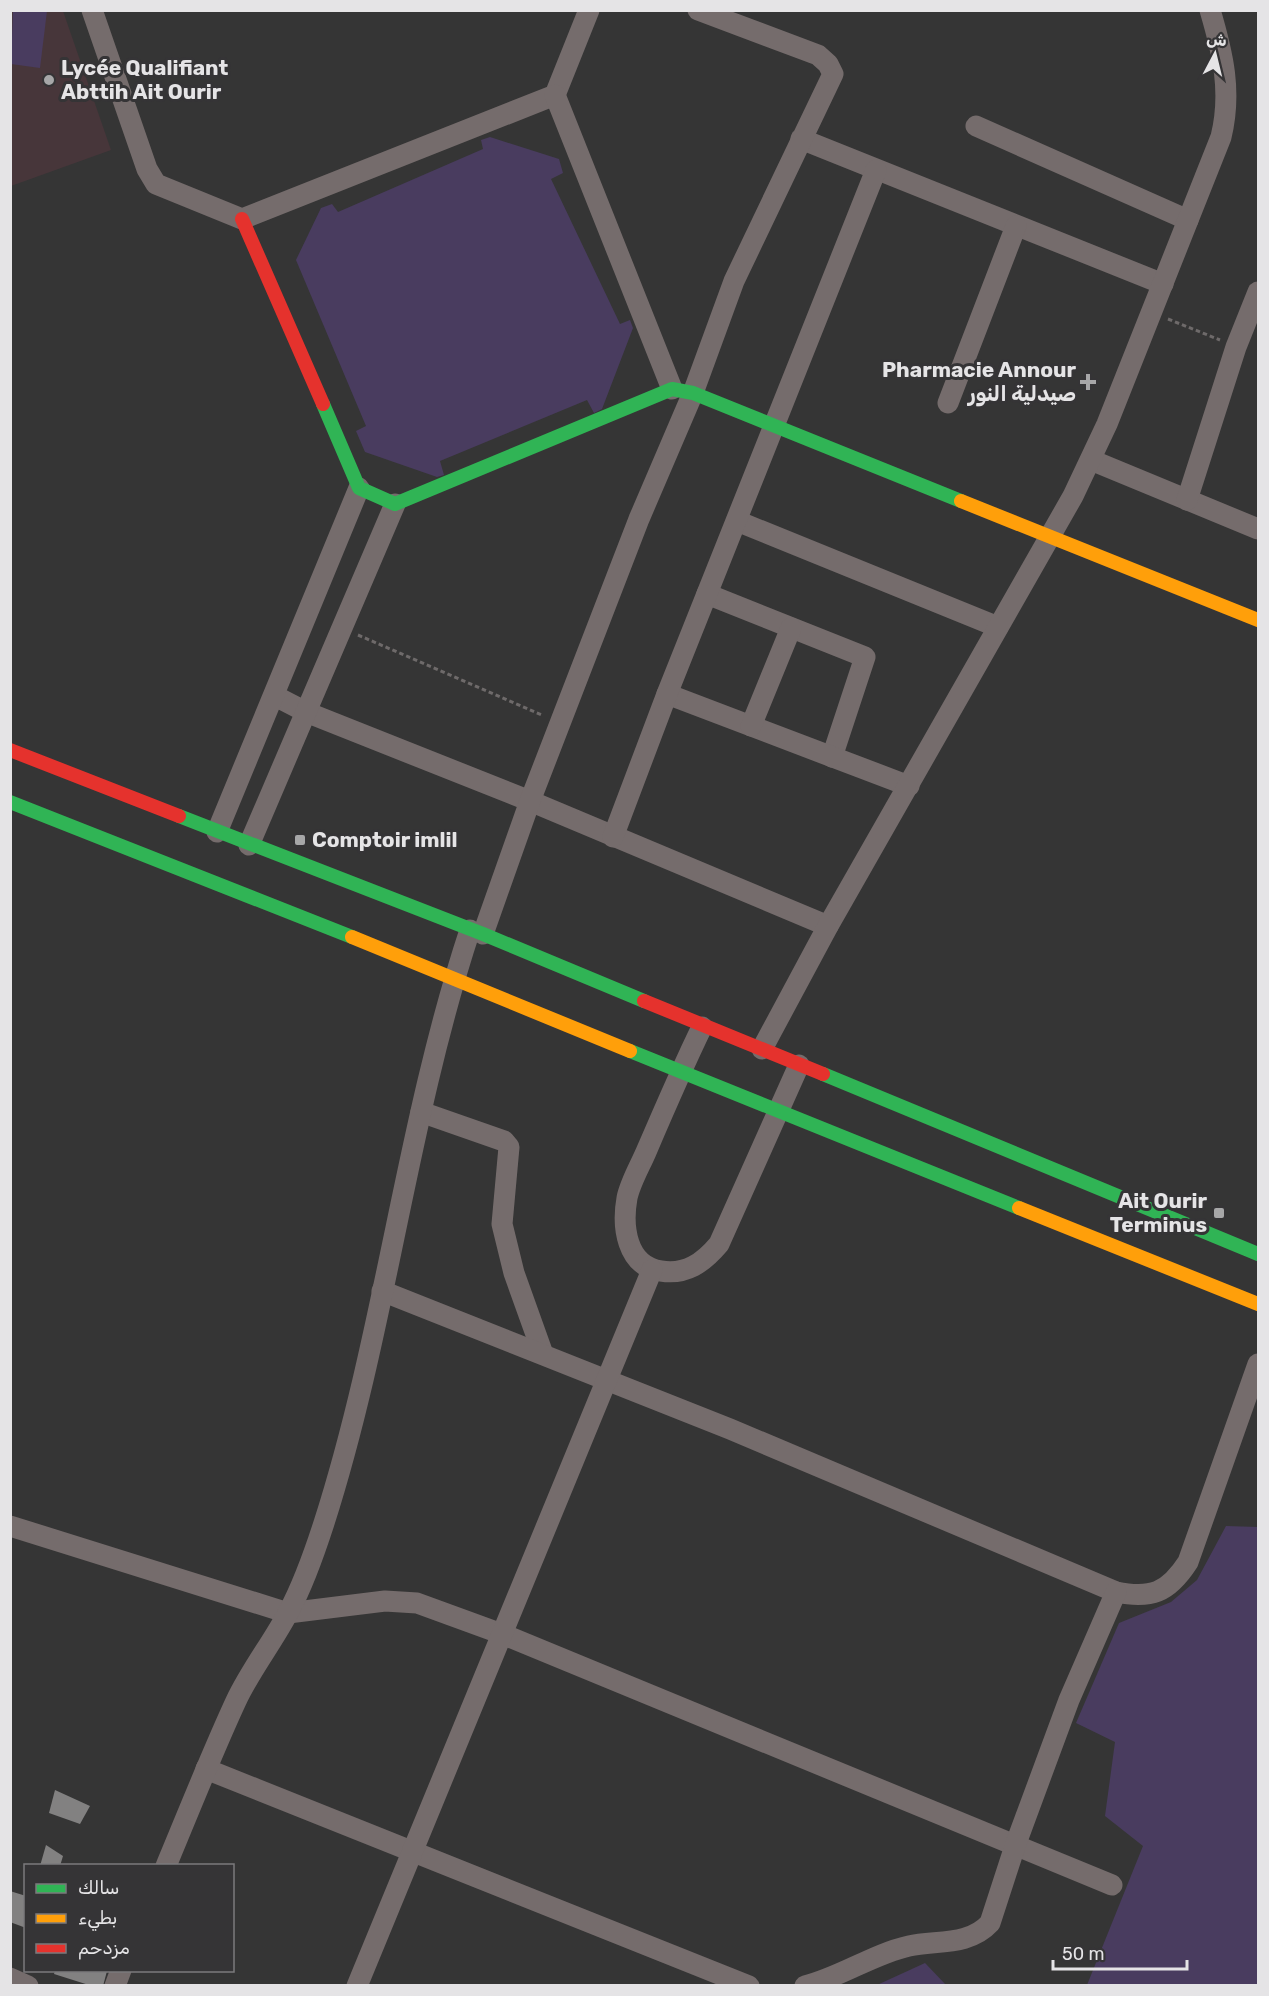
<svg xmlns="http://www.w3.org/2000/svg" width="1269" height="1996" viewBox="0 0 1269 1996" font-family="Rubik,'Noto Sans Arabic',sans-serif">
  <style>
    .education { fill: #47363a }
    .green { fill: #493c5f }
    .building { fill: #828181 }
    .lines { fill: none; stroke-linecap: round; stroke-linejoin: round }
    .path { stroke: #6e6a6a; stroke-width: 3; stroke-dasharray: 4.5 3; stroke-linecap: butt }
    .street { stroke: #756c6c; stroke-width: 21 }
    .fast { stroke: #30b455; stroke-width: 14 }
    .slow { stroke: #ff9f0a; stroke-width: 14 }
    .jam { stroke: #e5322d; stroke-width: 14 }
    .poi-dot { fill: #a7a7a8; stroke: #353436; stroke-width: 2 }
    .labels { text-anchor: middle; stroke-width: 6; stroke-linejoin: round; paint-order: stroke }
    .poi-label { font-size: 21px; font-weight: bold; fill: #e5e4e6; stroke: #353436; text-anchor: start }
  </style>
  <rect width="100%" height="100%" fill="#353535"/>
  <polygon class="education" points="11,11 63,11 111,150 11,186"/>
  <g class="green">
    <polygon points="13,10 47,11 40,68 11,64"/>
    <polygon points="490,137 559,159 563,173 551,179 620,324 630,320 633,328 602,409 594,413 587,400 440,461 444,475 437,477 365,452 356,431 366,426 296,260 321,208 332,204 338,212 483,149 481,140"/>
    <polygon points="1226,1526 1258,1527 1258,1985 1087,1985 1143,1846 1105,1816 1115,1742 1076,1723 1119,1623 1171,1602 1197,1580"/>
    <polygon points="925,1963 946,1985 877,1985"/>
  </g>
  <g class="building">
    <polygon points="55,1790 90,1806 80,1824 49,1813"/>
    <polygon points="46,1845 63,1856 60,1866 40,1866"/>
    <polygon points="10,1891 26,1896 26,1928 10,1922"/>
    <polygon points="55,1971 107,1971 103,1986 92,1986 54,1974"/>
  </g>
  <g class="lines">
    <g class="path">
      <polyline points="1168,319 1220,340"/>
      <polyline points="358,635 542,715"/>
    </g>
    <g class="street">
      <polyline points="92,10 147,169 156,184 242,219 555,95 589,10"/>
      <polyline points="555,95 672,389"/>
      <polyline points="976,126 1188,220"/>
      <polyline points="801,139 1163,284"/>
      <polyline points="948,403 1016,226"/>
      <polyline points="1091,460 1258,529"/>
      <polyline points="1187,500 1236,347 1258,292"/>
      <polyline points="737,521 998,627"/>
      <polyline points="707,594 865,657 832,757"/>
      <polyline points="667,694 909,786"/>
      <polyline points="275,696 306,712 530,801 828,926"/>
      <polyline points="751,726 791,628"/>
      <polyline points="217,832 359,488"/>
      <polyline points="613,837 667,694 876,170"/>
      <polyline points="249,845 395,504"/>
      <polyline points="483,934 530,801 639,519 693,393 734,281 833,74 828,64 818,55 698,10"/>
      <path d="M702,1027C682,1068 664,1110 646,1152C640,1166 630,1183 627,1198C622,1226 626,1266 661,1271C686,1275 703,1263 719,1244L799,1065"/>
      <path d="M762,1049L828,926L1073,496L1107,424L1221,137C1232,92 1223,54 1210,10"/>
      <polyline points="421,1112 504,1141 509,1147 502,1224 514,1273 543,1354"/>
      <path d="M382,1291L730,1429L1116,1592C1151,1599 1168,1593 1188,1562L1258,1364"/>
      <polyline points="10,1526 288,1613 385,1601 417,1603 502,1634 1112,1885"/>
      <polyline points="206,1769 749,1986"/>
      <path d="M166,1866C189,1811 211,1755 236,1701C251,1669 273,1642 289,1611C304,1583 314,1554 324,1523C386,1329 406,1124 470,930"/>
      <polyline points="10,1978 28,1986"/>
      <polyline points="115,1986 121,1970"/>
      <polyline points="357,1986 652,1270"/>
      <path d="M805,1986C841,1977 873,1954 909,1946C937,1940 969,1946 990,1923L1015,1846L1069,1700L1116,1592"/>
    </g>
    <g class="fast">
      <polyline points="323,404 359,488 395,504 672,389 693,393 961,501"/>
      <polyline points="10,802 352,937"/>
      <polyline points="179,816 483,934 644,1001"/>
      <polyline points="630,1051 1019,1208"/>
      <polyline points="823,1074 1258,1254"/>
    </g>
    <g class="slow">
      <polyline points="961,501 1258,620"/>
      <polyline points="352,937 630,1051"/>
      <polyline points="1019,1208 1258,1304"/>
    </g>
    <g class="jam">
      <polyline points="242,219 323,404"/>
      <polyline points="10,750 179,816"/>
      <polyline points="644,1001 823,1074"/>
    </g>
  </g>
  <g class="poi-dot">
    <circle cx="49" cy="80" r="6"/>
    <path d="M1085 373h6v6h6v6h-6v6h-6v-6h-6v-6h6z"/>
    <rect x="294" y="834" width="12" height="12" rx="3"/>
    <rect x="1213" y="1207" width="12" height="12" rx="3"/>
  </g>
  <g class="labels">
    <g class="poi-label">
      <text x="61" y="75">Lycée Qualifiant<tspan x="61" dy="24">Abttih Ait Ourir</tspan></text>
      <text x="1076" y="377" text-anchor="end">Pharmacie Annour<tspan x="1076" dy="24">صيدلية النور</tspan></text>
      <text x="312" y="847">Comptoir imlil</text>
      <text x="1207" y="1208" text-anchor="end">Ait Ourir<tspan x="1207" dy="24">Terminus</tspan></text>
    </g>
  </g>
  <rect width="1269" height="1996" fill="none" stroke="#e5e4e6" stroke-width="24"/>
  <rect x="24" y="1864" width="210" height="108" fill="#353436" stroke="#7b7a7c" stroke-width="1.5"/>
  <rect x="36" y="1884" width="30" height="9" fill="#30b455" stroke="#7b7a7c" stroke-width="1.5"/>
  <text x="78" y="1894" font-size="18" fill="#e5e4e6">سالك</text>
  <rect x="36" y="1914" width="30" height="9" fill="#ff9f0a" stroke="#7b7a7c" stroke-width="1.5"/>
  <text x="78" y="1924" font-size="18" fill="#e5e4e6">بطيء</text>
  <rect x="36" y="1944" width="30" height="9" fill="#e5322d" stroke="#7b7a7c" stroke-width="1.5"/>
  <text x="78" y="1954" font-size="18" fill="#e5e4e6">مزدحم</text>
  <g transform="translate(1215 54) rotate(7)" stroke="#353436" stroke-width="4.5" paint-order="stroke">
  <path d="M0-4.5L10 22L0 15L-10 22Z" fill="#e5e4e6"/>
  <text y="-9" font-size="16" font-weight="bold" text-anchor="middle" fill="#e5e4e6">ش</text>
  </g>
  <path d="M1053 1960v9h134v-9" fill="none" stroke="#e5e4e6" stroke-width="3"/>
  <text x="1062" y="1960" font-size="18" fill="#e5e4e6" stroke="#353436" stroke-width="4.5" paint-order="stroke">50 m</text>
</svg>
